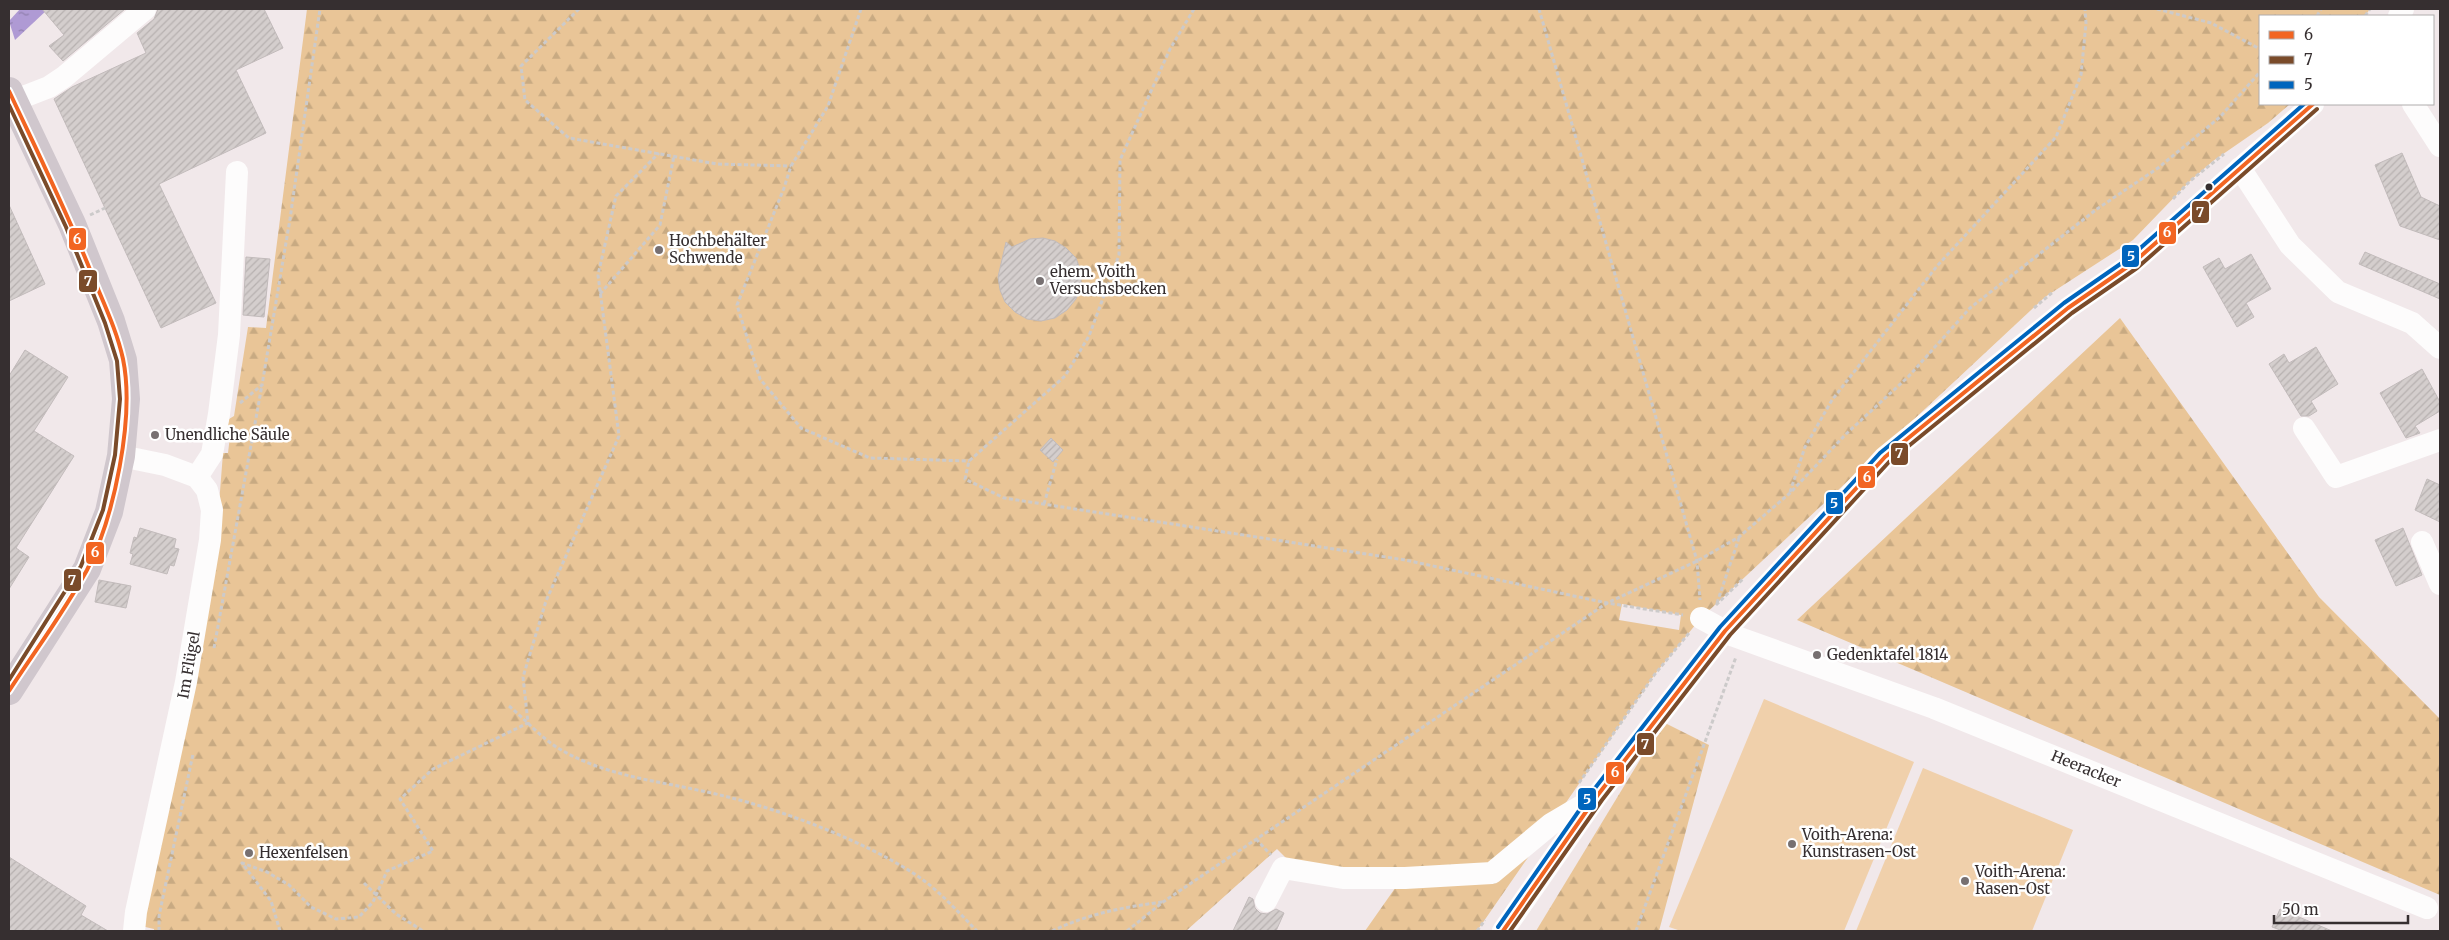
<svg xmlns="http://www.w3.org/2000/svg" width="2449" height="940" viewBox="0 0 2449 940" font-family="Merriweather,serif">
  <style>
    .forest { fill: url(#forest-firs); fill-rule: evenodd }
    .pitch { fill: #f0d0ab }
    .water { fill: url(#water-ripples) }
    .building { fill: url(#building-hatch); stroke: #c2bbbb }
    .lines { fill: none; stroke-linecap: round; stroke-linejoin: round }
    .path { stroke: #cccaca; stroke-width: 3; stroke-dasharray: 4 2.5; stroke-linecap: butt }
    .minor { stroke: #fdfcfc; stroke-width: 22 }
    .major { stroke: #d0c7cd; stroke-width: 28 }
    .bus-1-casing { stroke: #fff; stroke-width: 8 }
    .bus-2-casing { stroke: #fff; stroke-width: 8 }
    .bus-3-casing { stroke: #fff; stroke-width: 8 }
    .bus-1 { stroke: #f26522; stroke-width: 4 }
    .bus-2 { stroke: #7a4b2a; stroke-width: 4 }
    .bus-3 { stroke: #0065bd; stroke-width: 4 }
    .bus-dot { fill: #362f30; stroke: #fff; stroke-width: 2 }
    .poi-dot { fill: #777071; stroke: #fff; stroke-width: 2 }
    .labels { text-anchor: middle; stroke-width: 5; stroke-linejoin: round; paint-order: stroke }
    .poi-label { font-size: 15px; fill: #362f30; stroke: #fff; text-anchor: start }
    .street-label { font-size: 15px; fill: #362f30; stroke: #fff }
    .line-badge { stroke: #fff; stroke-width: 2 }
    .badge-label { font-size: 14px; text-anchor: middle; font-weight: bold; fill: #fff }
  </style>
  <defs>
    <pattern id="forest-firs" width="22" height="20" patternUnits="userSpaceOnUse" patternTransform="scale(1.25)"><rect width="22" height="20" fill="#e9c597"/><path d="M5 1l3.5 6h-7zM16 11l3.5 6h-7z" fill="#c8aa82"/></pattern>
    <pattern id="water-ripples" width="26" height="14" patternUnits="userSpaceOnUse" patternTransform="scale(1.25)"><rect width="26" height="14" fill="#af9ad4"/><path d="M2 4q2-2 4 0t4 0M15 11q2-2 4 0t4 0" fill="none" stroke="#8f7eac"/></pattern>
    <pattern id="building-hatch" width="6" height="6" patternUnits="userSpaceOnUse" patternTransform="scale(1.25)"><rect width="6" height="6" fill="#d4cecd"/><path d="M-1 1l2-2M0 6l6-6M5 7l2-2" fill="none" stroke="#b7b1b0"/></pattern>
  </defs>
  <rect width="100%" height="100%" fill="#f1e8ea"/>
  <g class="forest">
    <path d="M307,9H2370L2365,16H2260V104H2290L2268,123L2213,161L2190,181L2133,240L2045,297L1701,618L1655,674L1477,931H1365L1398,884L1301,873L1277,849L1186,931H154V929L141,926L217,530L223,453H228L230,436L225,435L229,419L234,416L248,327L266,328ZM1622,604L1681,615L1679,630L1619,620Z"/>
    <polygon points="2120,318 2319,597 2440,719 2440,895 1797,620"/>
    <polygon points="1663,722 1709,745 1659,931 1536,931"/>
  </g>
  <g class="pitch">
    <polygon points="1764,699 1914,762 1844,931 1681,931 1669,927"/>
    <polygon points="1923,768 2073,830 2032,931 1856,931"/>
  </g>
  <polygon class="water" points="20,9 48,9 15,40 9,21"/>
  <g class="building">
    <polygon points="42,9 125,9 63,61 49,46 64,35"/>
    <polygon points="158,9 264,9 283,48 236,70 266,133 159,184 216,303 161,328 54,99 72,87 146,53 137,33 154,19"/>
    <polygon points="2402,153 2421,197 2440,206 2440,240 2400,226 2375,165"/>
    <polygon points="9,205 45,284 9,301"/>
    <polygon points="1043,238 1055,241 1066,248 1076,258 1081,272 1081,286 1076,299 1067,310 1055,318 1041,321 1027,319 1015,312 1005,302 1000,290 998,277 1006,242 1012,247 1030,239"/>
    <polygon points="2365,252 2440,284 2440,299 2359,264"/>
    <polygon points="2251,254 2271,289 2246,303 2254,317 2237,327 2203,267 2219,258 2225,269"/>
    <polygon points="246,257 270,259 264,317 243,315"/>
    <polygon points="2316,347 2338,384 2311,401 2317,411 2309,416 2301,416 2269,364 2284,354 2289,363"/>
    <polygon points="25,350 68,377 34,431 74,456 16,548 29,557 9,589 9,376"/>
    <polygon points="2422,369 2440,402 2440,411 2415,426 2420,433 2406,438 2380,393"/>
    <polygon points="1051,438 1063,450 1053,462 1040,450"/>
    <polygon points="2427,479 2440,485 2440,522 2415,510"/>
    <polygon points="140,528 176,539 174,548 179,549 174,566 170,565 167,574 130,564 133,554 130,553 134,537 137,538"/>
    <polygon points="2403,528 2422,575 2396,586 2375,540"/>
    <polygon points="99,580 131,586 126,608 95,602"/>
    <polygon points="9,857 86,906 81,915 108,931 9,931"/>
    <polygon points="1249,897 1253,899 1255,908 1260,913 1267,914 1276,909 1284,913 1276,931 1233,931"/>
    <polygon points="2280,909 2332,931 2283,931 2272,927"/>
  </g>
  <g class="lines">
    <g class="path">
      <polyline points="579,9 521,66 525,100 569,138 717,164 791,166"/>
      <polyline points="861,9 828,106 791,166 784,188 737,305 760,379 801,428 870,458 969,461"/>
      <polyline points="1194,9 1170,49 1120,160 1119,255 1089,336 1065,376 969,461 965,479 1004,498 1405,560 1607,603 1683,615"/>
      <polyline points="1539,9 1697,561 1700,600"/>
      <polyline points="2157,9 2211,23 2260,49"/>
      <polyline points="2317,16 2321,9"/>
      <polyline points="2365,16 2370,9"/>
      <polyline points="2173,199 2190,181 2224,154"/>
      <polyline points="90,215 105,208"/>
      <polyline points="600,294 660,225 674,156"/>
      <polyline points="2034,308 2054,291"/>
      <polyline points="240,403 262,385 290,219 320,9"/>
      <polyline points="1790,492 1805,447 1832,400 1937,266 2056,137 2081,75 2086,23 2085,9"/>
      <polyline points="1044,504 1057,459"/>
      <polyline points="1717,603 1739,538"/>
      <polyline points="1716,605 1744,578"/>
      <polyline points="214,648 262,385"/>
      <path d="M509,706C525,719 540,737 558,748C609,779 671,782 728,797C785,811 863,841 913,873C937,888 957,911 977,931"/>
      <polyline points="1579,783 1655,674 1689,633"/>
      <polyline points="1256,839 1271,855"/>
      <polyline points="364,883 396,914 423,931"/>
      <polyline points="159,931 159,916 193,754"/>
      <polyline points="280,931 271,901 242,863 267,872 289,885 311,907 336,919 359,917 373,902 387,871 433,851 400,799 433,769 528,723 523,677 546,601 619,436 598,275 616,196 659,153"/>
      <path d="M1052,931C1088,914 1123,907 1163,902"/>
      <polyline points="1127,931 1163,902 1607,603 1697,561 1739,537 1790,493 1846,434 1908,377 1970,308 2097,209 2158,168 2220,117 2260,72"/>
      <polyline points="1477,931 1485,920"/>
      <polyline points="1636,931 1736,657"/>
    </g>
    <g class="minor">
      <polyline points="2399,16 2403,9"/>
      <polyline points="13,101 49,87 64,77 145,9"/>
      <polyline points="2413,104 2440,146"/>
      <polyline points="2240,168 2290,245 2338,292 2412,323 2440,348"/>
      <polyline points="2304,428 2336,477 2440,440"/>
      <polyline points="121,456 165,465 197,477 207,490 212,510 210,540 186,682 136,912 134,931"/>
      <polyline points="197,477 212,454 219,414 229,335 237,172"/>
      <polyline points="2422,542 2440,584"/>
      <polyline points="1701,618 1734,636 1934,708 2427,908"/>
      <polyline points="1266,901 1283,868 1343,878 1405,878 1492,873 1551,824 1590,801"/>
      <polyline points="1503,931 1597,796 1725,631 1885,457 2068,308 2133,263 2313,104"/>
    </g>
    <polyline class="major" points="9,91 72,224 111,321 123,360 126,399 121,456 109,512 87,569 9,691"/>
    <defs>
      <g id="bus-1">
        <path d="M9,91C38,153 68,214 93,277C104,304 117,331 123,359C135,417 114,518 87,570C64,612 35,651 9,691"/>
        <polyline points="1503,931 1597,796 1725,631 1885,457 2068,308 2133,263 2313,104"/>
      </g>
      <g id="bus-2">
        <polyline points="9,105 66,227 105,323 117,361 120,399 115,455 103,510 81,566 9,680"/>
        <polyline points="1510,931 1602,800 1730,635 1889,462 2072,313 2137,268 2317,109"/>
      </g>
      <polyline id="bus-3" points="1498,927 1592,792 1720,627 1880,453 2064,303 2129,258 2304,104"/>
    </defs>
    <use href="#bus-1" class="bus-1-casing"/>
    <use href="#bus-2" class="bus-2-casing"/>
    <use href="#bus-3" class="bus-3-casing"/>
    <use href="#bus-1" class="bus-1"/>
    <use href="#bus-2" class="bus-2"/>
    <use href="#bus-3" class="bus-3"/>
  </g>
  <circle class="bus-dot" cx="2209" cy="187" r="4.5"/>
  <g class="poi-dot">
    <circle cx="659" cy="250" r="5"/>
    <circle cx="1040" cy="281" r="5"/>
    <circle cx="155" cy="435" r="5"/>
    <circle cx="1817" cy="655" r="5"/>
    <circle cx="1792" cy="844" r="5"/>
    <circle cx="249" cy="853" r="5"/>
    <circle cx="1965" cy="881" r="5"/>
  </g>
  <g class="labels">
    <g class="poi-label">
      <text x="669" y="246">Hochbehälter<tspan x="669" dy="17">Schwende</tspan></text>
      <text x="1050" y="277">ehem. Voith<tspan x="1050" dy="17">Versuchsbecken</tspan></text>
      <text x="165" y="440">Unendliche Säule</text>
      <text x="1827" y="660">Gedenktafel 1814</text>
      <text x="1802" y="840">Voith-Arena:<tspan x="1802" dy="17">Kunstrasen-Ost</tspan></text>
      <text x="259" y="858">Hexenfelsen</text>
      <text x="1975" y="877">Voith-Arena:<tspan x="1975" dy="17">Rasen-Ost</tspan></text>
    </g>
    <g class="street-label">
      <text transform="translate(189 665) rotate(-80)" y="5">Im Flügel</text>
      <text transform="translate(2086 769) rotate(22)" y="5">Heeracker</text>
    </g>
  </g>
  <g class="line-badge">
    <rect x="2191" y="200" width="19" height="24" rx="5" fill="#7a4b2a"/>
    <rect x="2158" y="221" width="19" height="24" rx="5" fill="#f26522"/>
    <rect x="68" y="227" width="19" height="24" rx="5" fill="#f26522"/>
    <rect x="2121" y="244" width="19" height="24" rx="5" fill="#0065bd"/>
    <rect x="78" y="269" width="20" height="24" rx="5" fill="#7a4b2a"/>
    <rect x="1890" y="442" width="19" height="24" rx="5" fill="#7a4b2a"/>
    <rect x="1857" y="465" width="19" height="24" rx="5" fill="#f26522"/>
    <rect x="1825" y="491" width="19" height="24" rx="5" fill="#0065bd"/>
    <rect x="85" y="541" width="20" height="24" rx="5" fill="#f26522"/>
    <rect x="63" y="568" width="19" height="24" rx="5" fill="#7a4b2a"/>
    <rect x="1636" y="732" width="19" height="24" rx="5" fill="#7a4b2a"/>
    <rect x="1605" y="761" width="20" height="24" rx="5" fill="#f26522"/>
    <rect x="1577" y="787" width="20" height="24" rx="5" fill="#0065bd"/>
  </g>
  <g class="badge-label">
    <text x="2200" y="217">7</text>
    <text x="2167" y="237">6</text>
    <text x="77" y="244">6</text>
    <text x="2131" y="261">5</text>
    <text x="88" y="286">7</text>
    <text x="1899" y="458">7</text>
    <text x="1867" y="482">6</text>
    <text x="1834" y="508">5</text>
    <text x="95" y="557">6</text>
    <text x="72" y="585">7</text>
    <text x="1645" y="749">7</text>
    <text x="1615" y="777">6</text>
    <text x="1587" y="804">5</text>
  </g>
  <rect width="2449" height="940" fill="none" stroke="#362f30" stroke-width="20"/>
  <rect x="2259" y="15" width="175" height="90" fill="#ffffff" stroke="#afacac"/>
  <rect x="2269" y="31" width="25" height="8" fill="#f26522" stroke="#afacac"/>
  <text x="2304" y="40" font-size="15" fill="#362f30">6</text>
  <rect x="2269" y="56" width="25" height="8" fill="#7a4b2a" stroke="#afacac"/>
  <text x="2304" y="65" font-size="15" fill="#362f30">7</text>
  <rect x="2269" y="81" width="25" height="8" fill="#0065bd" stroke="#afacac"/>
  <text x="2304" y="90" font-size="15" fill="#362f30">5</text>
  <path d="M2274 915v8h134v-8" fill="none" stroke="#362f30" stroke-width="2.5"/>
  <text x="2282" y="915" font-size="15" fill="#362f30" stroke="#ffffff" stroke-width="4" paint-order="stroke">50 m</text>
</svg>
